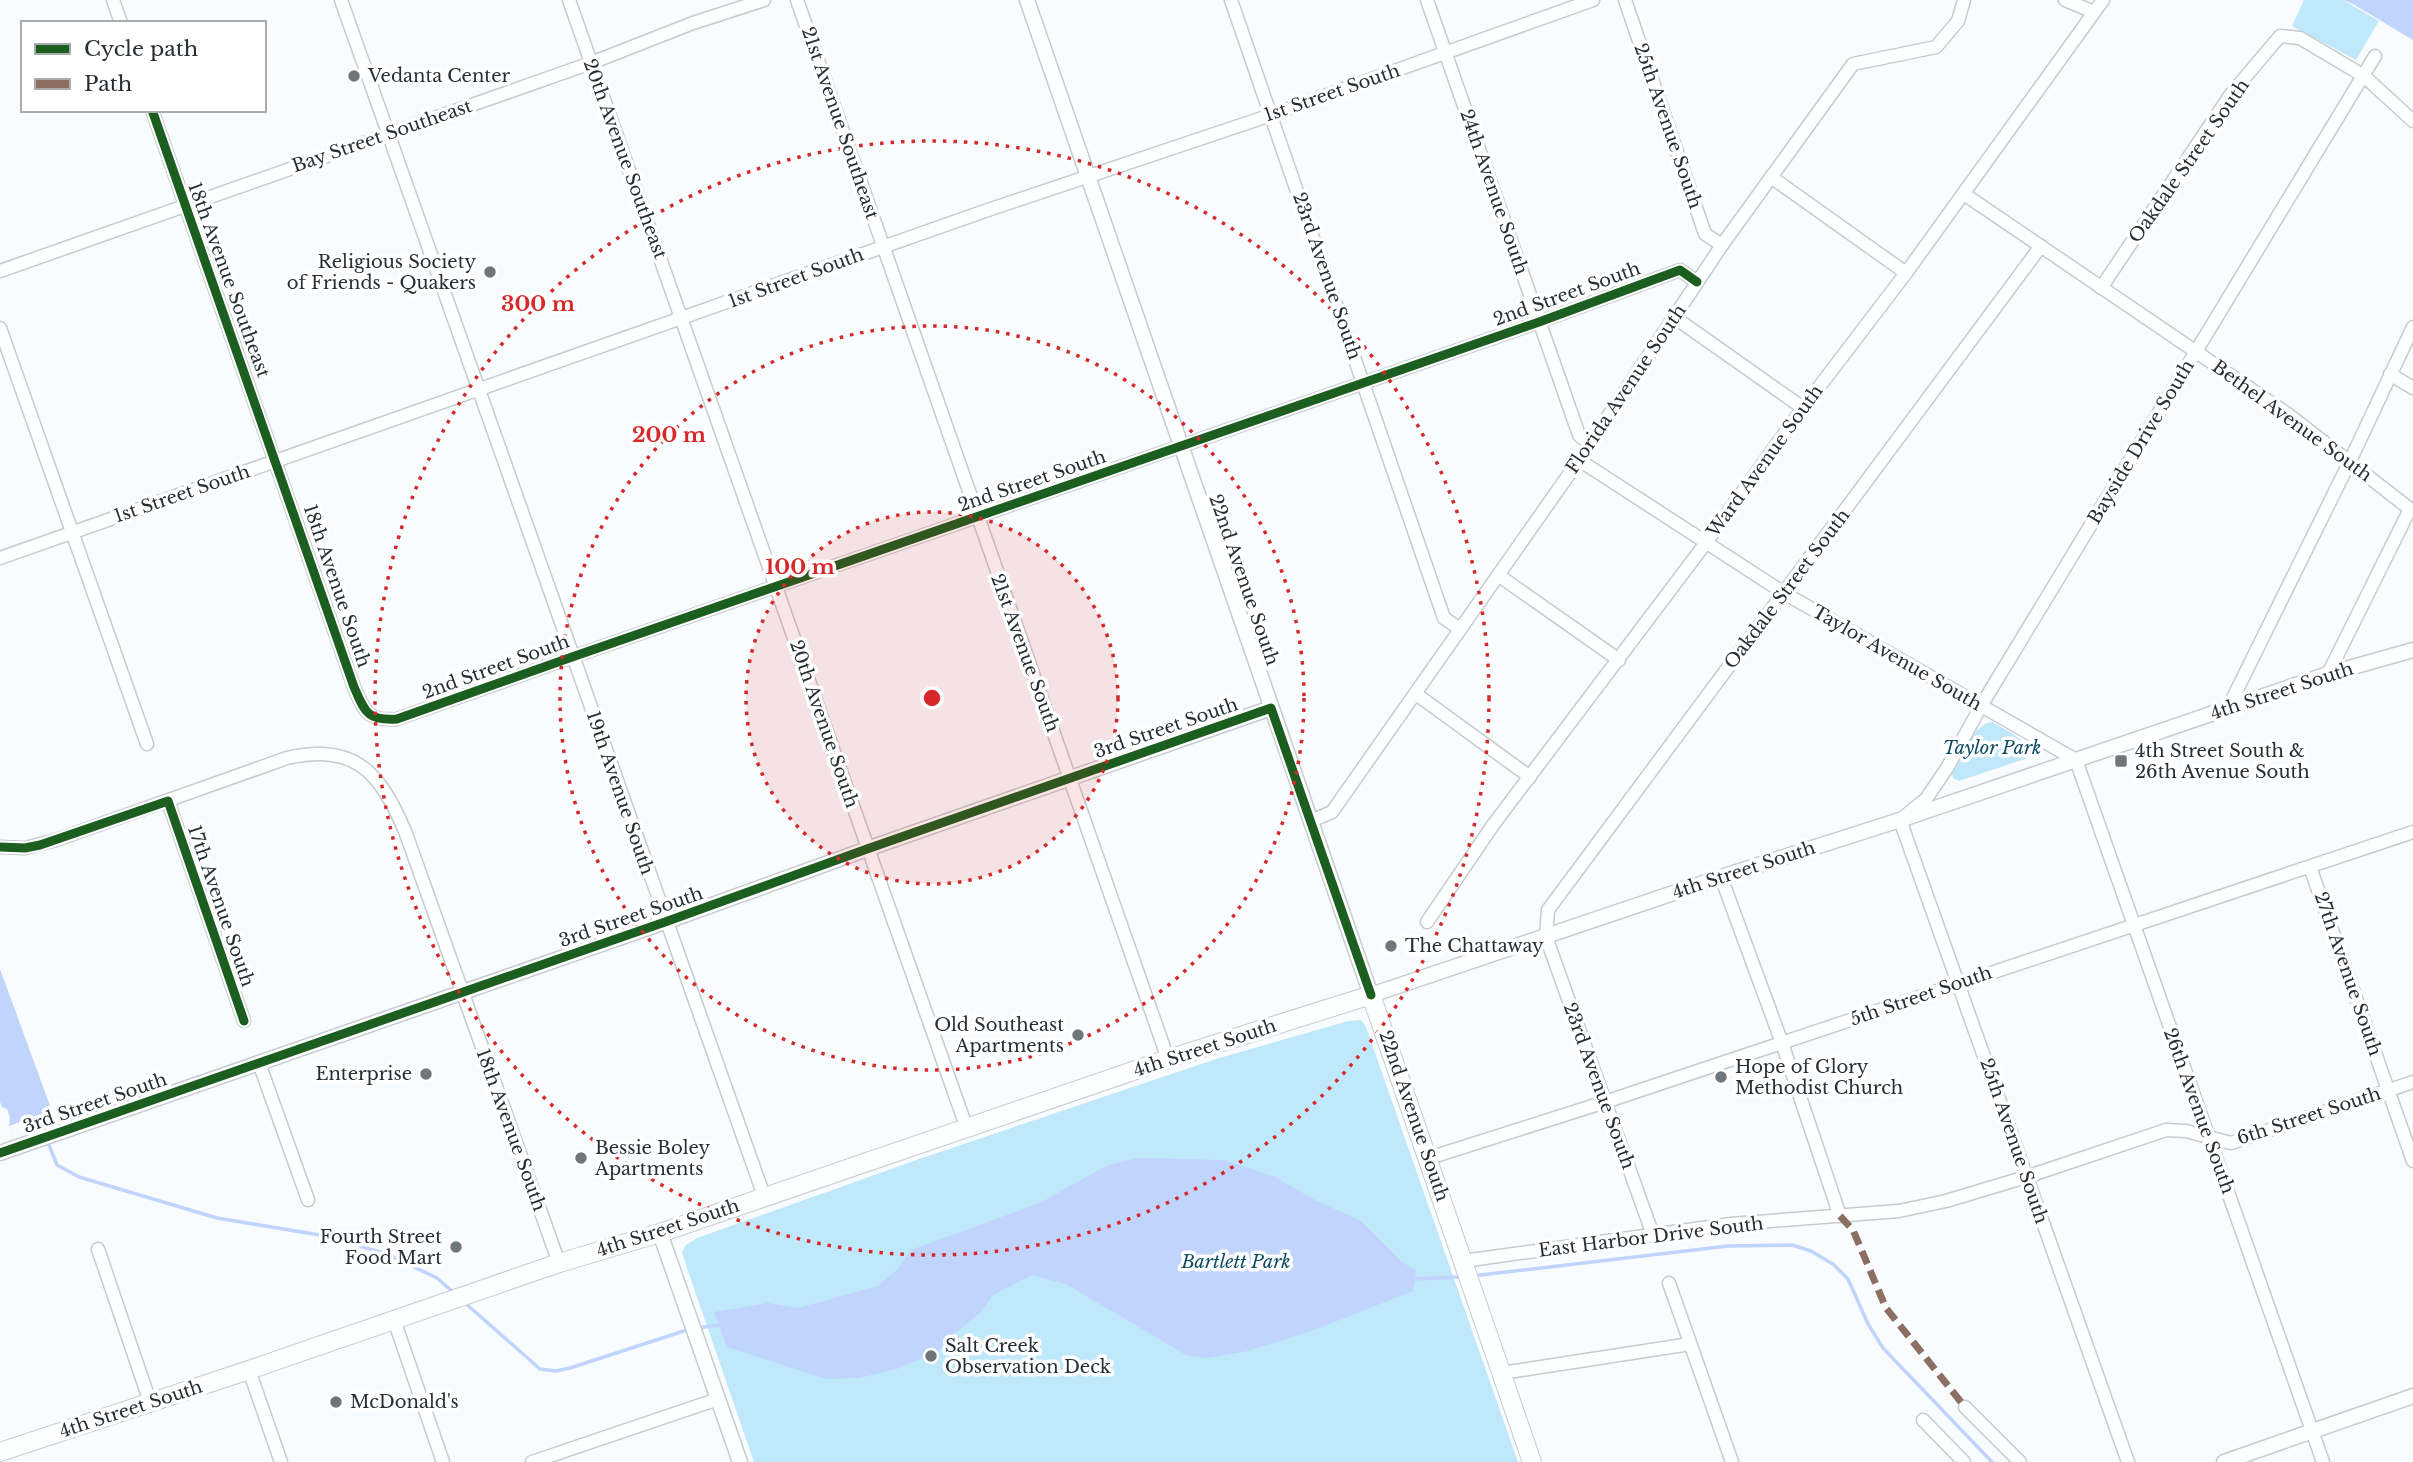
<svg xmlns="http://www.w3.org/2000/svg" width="2413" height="1462" viewBox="0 0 2413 1462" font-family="'Libre Baskerville',serif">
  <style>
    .green { fill: #bfe8fa }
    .water { fill: #c0d4fd }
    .pier { fill: #f9fcfe }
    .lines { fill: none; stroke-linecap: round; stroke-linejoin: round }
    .stream { stroke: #c0d4fd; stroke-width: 3.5 }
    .minor-casing { stroke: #c6cbce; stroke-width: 15 }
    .tertiary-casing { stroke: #c6cbce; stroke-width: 17 }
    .secondary-casing { stroke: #c6cbce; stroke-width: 20 }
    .minor { stroke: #feffff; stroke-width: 12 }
    .tertiary { stroke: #feffff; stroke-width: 14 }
    .secondary { stroke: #feffff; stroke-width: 18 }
    .quiet { stroke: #8d6e63; stroke-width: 7; stroke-dasharray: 14 7; stroke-linecap: butt }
    .cycleway-casing { stroke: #fff; stroke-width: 13 }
    .cycleway { stroke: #1b5e20; stroke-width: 9 }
    .ring { fill: none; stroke: #d62828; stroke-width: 3.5; stroke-dasharray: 3.5 7 }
    .poi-dot { fill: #70777a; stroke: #fff; stroke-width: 2.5 }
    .labels { text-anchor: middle; stroke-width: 7; stroke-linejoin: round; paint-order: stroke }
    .poi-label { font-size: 18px; fill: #262f33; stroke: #fff; text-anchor: start }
    .street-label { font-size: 18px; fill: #262f33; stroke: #fff }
    .park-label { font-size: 18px; font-style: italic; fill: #0b4b62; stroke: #fff }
    .centre { fill: #d62828; stroke: #fff; stroke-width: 3.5 }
    .ring-label { font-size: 21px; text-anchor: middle; font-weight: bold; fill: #d62828; stroke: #fff; stroke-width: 7; stroke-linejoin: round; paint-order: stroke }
  </style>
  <rect width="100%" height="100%" fill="#f9fcfe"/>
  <g class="green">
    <polygon points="2304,0 2343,0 2379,21 2356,60 2292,26"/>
    <path d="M1992,722C2006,730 2025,737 2029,755L2025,759L1959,781L1953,778L1952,772C1962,755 1971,726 1992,722Z"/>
    <polygon points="1361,1020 1366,1027 1518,1462 754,1462 689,1274 682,1252 686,1245 697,1238 925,1157 1216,1059 1348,1021"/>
  </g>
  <g class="water">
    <polygon points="2343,0 2413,0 2413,40 2353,4"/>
    <polygon points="0,969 60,1133 17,1147 9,1126 10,1118 7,1109 2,1107 0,1102"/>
    <polygon points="1138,1158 1223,1160 1273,1176 1315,1200 1361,1221 1401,1261 1416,1271 1413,1291 1314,1330 1248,1351 1206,1358 1186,1355 1066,1284 1032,1275 993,1295 981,1312 951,1336 941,1349 900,1368 859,1378 826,1379 727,1347 714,1312 768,1303 798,1308 878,1286 898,1269 911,1250 1040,1203 1106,1166"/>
  </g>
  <polygon class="pier" points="55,1109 63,1133 18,1150 9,1126"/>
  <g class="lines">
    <g class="stream">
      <polyline points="47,1140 57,1165 79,1177 217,1218 326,1236 387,1254 437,1278 453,1292"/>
      <polyline points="1472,1276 1728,1246 1792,1245 1811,1251 1833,1264 1848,1279 1868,1324 1883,1348 1992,1462"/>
      <polyline points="1413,1279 1461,1277"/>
      <polyline points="464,1302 540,1369 556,1371 570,1368 690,1329"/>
      <polyline points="697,1328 721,1325"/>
    </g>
    <defs>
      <g id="minor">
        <polyline points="113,0 121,23"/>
        <polyline points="341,0 764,1196"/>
        <polyline points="569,0 967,1129"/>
        <polyline points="797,0 1168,1059"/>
        <polyline points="1231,0 1444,618 1460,629"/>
        <polyline points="1427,0 1579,435 1590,444"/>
        <polyline points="1625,0 1705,234 1722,245"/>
        <polyline points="2065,0 2094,12"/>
        <path d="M152,110L354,687C365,712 367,721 397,719L572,657L1539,322L1680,270L1697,282"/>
        <polyline points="1771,177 1906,273"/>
        <polyline points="1964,194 2289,415 2410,509 2328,674"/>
        <polyline points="0,271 591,63 693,23 764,0"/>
        <polyline points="2101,288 2231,94 2280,36 2300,38 2364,76 2413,121"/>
        <polyline points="1674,317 1803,408"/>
        <polyline points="0,328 147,744"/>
        <polyline points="2390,374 2413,388"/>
        <polyline points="1579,460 1784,593 2076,760 2323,1462"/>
        <polyline points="0,558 985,211 1271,115 1593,0"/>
        <polyline points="1498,575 1619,660"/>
        <polyline points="1416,694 1530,777"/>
        <polyline points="2228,708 2350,461 2413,327"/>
        <polyline points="168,801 244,1021"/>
        <polyline points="1311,821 1332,812 1579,460 1722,245 1853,64 1936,47 1958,21 1964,0"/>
        <path d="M0,847L25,848L56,840L287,758C355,742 380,773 405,831L559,1263"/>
        <polyline points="2310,867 2413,1161"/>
        <polyline points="1721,877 1782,1043 1840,1216"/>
        <polyline points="1427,922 1493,825 1705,544 1803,408 1906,273 2103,0"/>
        <polyline points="259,1063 308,1200"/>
        <polyline points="1429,1158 1605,1102 2413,832"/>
        <polyline points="1653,1235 1546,937 1548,910 2041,246"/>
        <polyline points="98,1249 150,1402"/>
        <polyline points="1463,1261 1731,1224 1899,1211 1946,1201 2026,1177 2166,1130 2186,1131 2231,1143 2413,1082"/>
        <polyline points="1669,1283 1732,1462"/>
        <polyline points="394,1320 443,1462"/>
        <polyline points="249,1370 281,1462"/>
        <polyline points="1502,1373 1690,1344"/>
        <polyline points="1965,1407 2020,1462"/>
        <polyline points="1923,1420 1964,1462"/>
        <polyline points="532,1462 718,1399"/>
        <polyline points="2128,1462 1900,820 1926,799 1947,768 1981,706 2375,56"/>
      </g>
      <g id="tertiary">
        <polyline points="1027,0 1371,995 1721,877 1900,820 2328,674 2413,650"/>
        <polyline points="0,1153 665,922 867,849 1271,708"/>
        <polyline points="660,1233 740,1462"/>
        <polyline points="2224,1462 2413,1396"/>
      </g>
      <polyline id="secondary" points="0,1452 249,1370 559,1263 660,1233 1168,1059 1371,995 1532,1462"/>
    </defs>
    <use href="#minor" class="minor-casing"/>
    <use href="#tertiary" class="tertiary-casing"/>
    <use href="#secondary" class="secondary-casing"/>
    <use href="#minor" class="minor"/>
    <use href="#tertiary" class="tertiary"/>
    <use href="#secondary" class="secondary"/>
    <polyline class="quiet" points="1840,1216 1853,1230 1886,1308 1965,1407"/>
    <defs>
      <g id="cycleway">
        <path d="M152,110L354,687C365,712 367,721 397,719L572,657L1539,322L1680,270L1697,282"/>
        <polyline points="0,847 25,848 40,845 168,801 244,1021"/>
        <polyline points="0,1153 665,922 867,849 1271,708 1371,995"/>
      </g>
    </defs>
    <use href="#cycleway" class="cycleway-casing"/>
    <use href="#cycleway" class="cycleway"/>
  </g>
  <circle cx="932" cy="698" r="186" fill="#d62828" fill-opacity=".12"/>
  <g class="ring">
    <circle cx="932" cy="698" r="186"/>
    <circle cx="932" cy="698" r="372"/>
    <circle cx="932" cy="698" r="557"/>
  </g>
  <g class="poi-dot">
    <circle cx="354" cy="76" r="7"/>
    <circle cx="490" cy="272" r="7"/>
    <rect x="2114" y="754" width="14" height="14" rx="3.5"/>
    <circle cx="1391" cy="946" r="7"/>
    <circle cx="1078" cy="1035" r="7"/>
    <circle cx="426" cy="1074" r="7"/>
    <circle cx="1721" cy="1077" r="7"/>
    <circle cx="581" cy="1158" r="7"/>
    <circle cx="456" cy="1247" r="7"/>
    <circle cx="931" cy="1356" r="7"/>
    <circle cx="336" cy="1402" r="7"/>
  </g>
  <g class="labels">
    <g class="poi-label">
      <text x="368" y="82">Vedanta Center</text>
      <text x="476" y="268" text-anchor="end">Religious Society<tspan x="476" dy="21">of Friends - Quakers</tspan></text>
      <text x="2135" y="757">4th Street South &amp;<tspan x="2135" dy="21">26th Avenue South</tspan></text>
      <text x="1405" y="952">The Chattaway</text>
      <text x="1064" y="1031" text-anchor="end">Old Southeast<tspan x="1064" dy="21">Apartments</tspan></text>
      <text x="1735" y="1073">Hope of Glory<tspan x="1735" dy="21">Methodist Church</tspan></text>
      <text x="412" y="1080" text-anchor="end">Enterprise</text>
      <text x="595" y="1154">Bessie Boley<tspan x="595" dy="21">Apartments</tspan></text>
      <text x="442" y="1243" text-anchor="end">Fourth Street<tspan x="442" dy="21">Food Mart</tspan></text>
      <text x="945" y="1352">Salt Creek<tspan x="945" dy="21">Observation Deck</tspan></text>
      <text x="350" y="1408">McDonald's</text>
    </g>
    <g class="street-label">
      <text transform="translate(1332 93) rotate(-19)" y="6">1st Street South</text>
      <text transform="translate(840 123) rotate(71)" y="6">21st Avenue Southeast</text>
      <text transform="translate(1668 126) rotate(71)" y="6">25th Avenue South</text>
      <text transform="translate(382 136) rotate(-19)" y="6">Bay Street Southeast</text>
      <text transform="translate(625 159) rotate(70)" y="6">20th Avenue Southeast</text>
      <text transform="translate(2189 161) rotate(-55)" y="6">Oakdale Street South</text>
      <text transform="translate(1494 192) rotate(71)" y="6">24th Avenue South</text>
      <text transform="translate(1327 276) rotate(71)" y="6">23rd Avenue South</text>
      <text transform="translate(796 278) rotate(-20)" y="6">1st Street South</text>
      <text transform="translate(229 280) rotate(70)" y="6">18th Avenue Southeast</text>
      <text transform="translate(1567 294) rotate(-20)" y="6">2nd Street South</text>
      <text transform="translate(1626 389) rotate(-56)" y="6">Florida Avenue South</text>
      <text transform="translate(2292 421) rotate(36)" y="6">Bethel Avenue South</text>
      <text transform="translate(2141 442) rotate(-59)" y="6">Bayside Drive South</text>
      <text transform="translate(1765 461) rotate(-54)" y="6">Ward Avenue South</text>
      <text transform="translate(1032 481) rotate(-19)" y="6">2nd Street South</text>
      <text transform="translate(182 494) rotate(-19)" y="6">1st Street South</text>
      <text transform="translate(1244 580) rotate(71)" y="6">22nd Avenue South</text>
      <text transform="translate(337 586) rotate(71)" y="6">18th Avenue South</text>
      <text transform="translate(1787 589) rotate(-53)" y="6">Oakdale Street South</text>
      <text transform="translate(1025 653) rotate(70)" y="6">21st Avenue South</text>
      <text transform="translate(1897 658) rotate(30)" y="6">Taylor Avenue South</text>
      <text transform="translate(496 667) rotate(-20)" y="6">2nd Street South</text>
      <text transform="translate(2282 691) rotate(-18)" y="6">4th Street South</text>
      <text transform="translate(824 724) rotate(71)" y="6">20th Avenue South</text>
      <text transform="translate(1166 728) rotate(-19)" y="6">3rd Street South</text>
      <text transform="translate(620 793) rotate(71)" y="6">19th Avenue South</text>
      <text transform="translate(1744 870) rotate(-18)" y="6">4th Street South</text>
      <text transform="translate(221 906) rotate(71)" y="6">17th Avenue South</text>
      <text transform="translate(631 917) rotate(-19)" y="6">3rd Street South</text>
      <text transform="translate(2348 974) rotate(71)" y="6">27th Avenue South</text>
      <text transform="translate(1921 996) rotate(-19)" y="6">5th Street South</text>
      <text transform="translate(1205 1048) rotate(-18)" y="6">4th Street South</text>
      <text transform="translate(1599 1086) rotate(70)" y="6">23rd Avenue South</text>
      <text transform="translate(95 1103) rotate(-19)" y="6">3rd Street South</text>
      <text transform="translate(2199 1111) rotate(70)" y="6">26th Avenue South</text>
      <text transform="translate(1414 1116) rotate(71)" y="6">22nd Avenue South</text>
      <text transform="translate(2309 1116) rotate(-18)" y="6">6th Street South</text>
      <text transform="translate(511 1130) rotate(70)" y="6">18th Avenue South</text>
      <text transform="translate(2014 1141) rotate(71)" y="6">25th Avenue South</text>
      <text transform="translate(668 1228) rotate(-18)" y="6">4th Street South</text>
      <text transform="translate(1651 1237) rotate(-7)" y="6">East Harbor Drive South</text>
      <text transform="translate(131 1409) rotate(-18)" y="6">4th Street South</text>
    </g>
    <g class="park-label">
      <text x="1992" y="754">Taylor Park</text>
      <text x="1236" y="1268">Bartlett Park</text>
    </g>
  </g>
  <circle cx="932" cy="698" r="10" class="centre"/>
  <g class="ring-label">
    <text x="538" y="311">300 m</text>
    <text x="669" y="442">200 m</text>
    <text x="800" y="574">100 m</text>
  </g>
  <rect x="21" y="21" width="245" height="91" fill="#ffffff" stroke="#a8acad" stroke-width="2"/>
  <rect x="35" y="44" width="35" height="10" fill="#1b5e20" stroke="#a8acad" stroke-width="2"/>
  <text x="84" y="56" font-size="21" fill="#262f33">Cycle path</text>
  <rect x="35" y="79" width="35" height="10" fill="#8d6e63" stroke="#a8acad" stroke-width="2"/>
  <text x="84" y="91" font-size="21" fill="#262f33">Path</text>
</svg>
